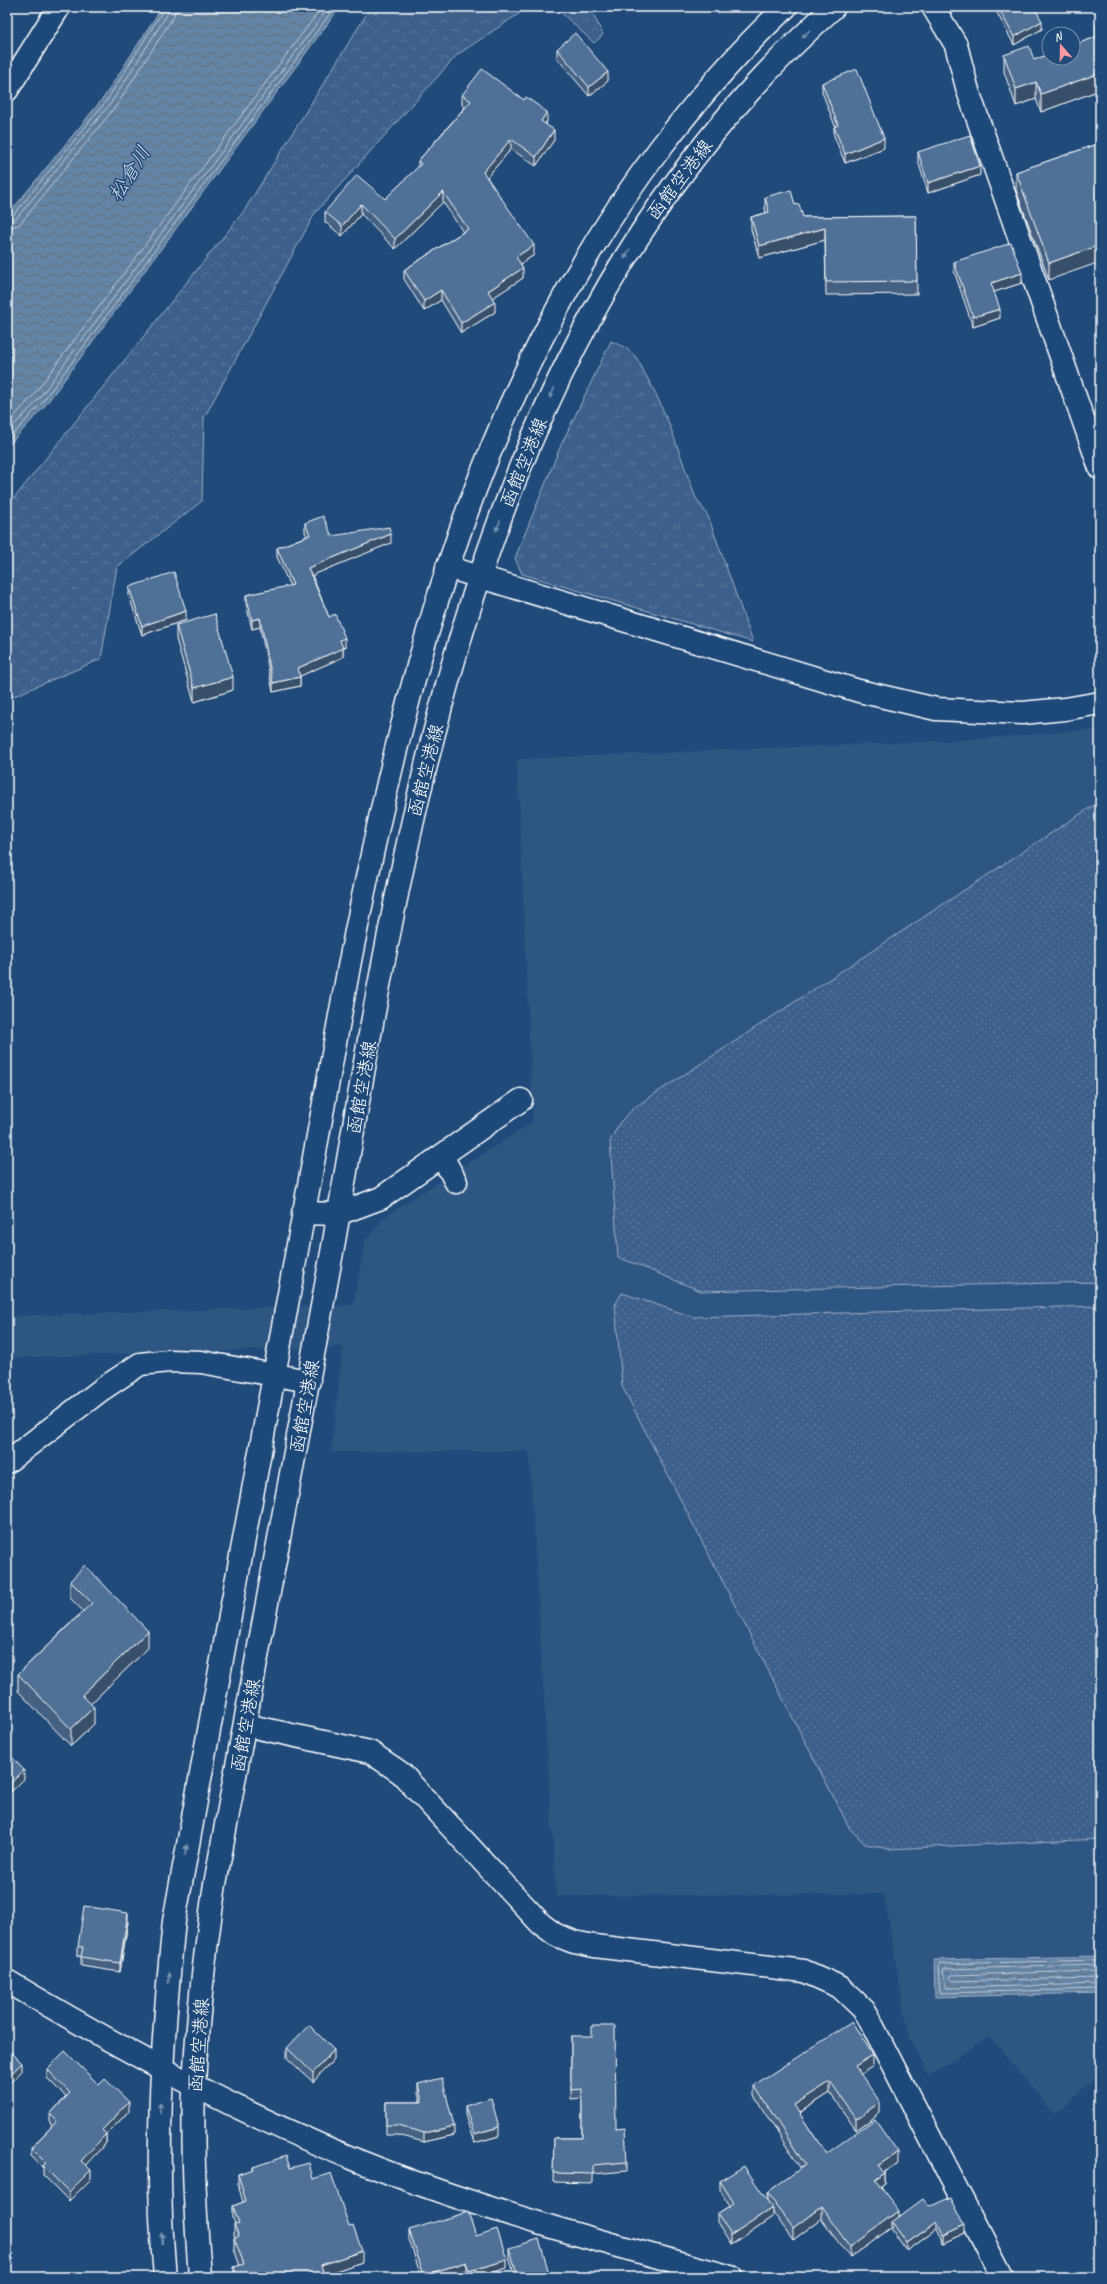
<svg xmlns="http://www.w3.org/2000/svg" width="1107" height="2284" viewBox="0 0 1107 2284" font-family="Caveat,'Klee One',sans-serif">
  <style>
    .built { fill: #2e5683 }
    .grass { fill: url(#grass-dots); stroke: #9eb0c5 }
    .forest { fill: url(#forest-crowns); stroke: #9eb0c5 }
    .park { fill: url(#park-tufts); stroke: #9eb0c5 }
    .water { fill: url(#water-waves); stroke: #a3b5c8 }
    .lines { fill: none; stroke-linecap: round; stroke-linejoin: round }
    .shore { stroke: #c1cddb; stroke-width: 1 }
    .minor-casing { stroke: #fff; stroke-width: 25 }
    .major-casing { stroke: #fff; stroke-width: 25 }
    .minor { stroke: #1f4a7a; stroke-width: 22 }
    .major { stroke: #1f4a7a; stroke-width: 22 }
    .wall { fill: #456182; stroke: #fff }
    .shaded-wall { fill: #384f6a; stroke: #fff }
    .building { fill: #507197; stroke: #fff }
    .oneway { fill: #7992af }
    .labels { text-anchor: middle; stroke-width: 3; stroke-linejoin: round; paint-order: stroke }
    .street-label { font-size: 19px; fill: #fff; stroke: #1f4a7a }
    .water-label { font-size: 20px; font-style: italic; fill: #d8e0e8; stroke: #1f4a7a }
  </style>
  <defs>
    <pattern id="grass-dots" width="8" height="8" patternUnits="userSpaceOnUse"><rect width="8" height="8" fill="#3c618b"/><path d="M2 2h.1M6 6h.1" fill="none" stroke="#59799c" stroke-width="1.8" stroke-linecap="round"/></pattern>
    <pattern id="forest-crowns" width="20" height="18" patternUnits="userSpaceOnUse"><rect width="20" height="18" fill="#3c618b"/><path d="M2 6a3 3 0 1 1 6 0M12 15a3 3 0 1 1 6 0" fill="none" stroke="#59799c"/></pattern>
    <pattern id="park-tufts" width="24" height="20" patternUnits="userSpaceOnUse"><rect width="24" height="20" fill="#3c618b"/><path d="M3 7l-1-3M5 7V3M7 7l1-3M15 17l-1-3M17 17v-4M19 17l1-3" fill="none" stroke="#59799c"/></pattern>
    <pattern id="water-waves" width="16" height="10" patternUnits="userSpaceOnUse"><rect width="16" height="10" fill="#6583a4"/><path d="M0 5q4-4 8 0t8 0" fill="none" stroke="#5b6d81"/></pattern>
  </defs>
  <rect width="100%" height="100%" fill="#1f4a7a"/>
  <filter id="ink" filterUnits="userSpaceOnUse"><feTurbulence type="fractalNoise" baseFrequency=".025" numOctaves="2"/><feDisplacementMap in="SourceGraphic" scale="8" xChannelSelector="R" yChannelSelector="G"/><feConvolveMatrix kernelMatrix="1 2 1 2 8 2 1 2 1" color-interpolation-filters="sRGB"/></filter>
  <g filter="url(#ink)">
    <polygon class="built" points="1100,729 1100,2075 1053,2114 990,2036 929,2076 909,2038 884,1894 556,1896 529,1451 331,1452 343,1347 7,1358 7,1316 353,1305 365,1242 384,1217 533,1122 517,759 962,740"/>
    <g class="grass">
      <polygon points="1100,801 1100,1282 701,1291 618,1257 610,1141 620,1122 635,1107"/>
      <polygon points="622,1293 693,1317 1100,1306 1100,1839 889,1849 865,1844 850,1829 622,1386 615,1305"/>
    </g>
    <g class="forest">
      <polygon points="371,7 529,7 457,55 315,213 204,418 202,501 117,567 101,659 7,699 7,507 244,211"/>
      <polygon points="555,7 590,7 603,35 594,43"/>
    </g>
    <polygon class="park" points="611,341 626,348 636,357 655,392 670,426 695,496 708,516 753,642 522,574 515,558 561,445"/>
    <g class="water">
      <polygon points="162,7 340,7 44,407 7,447 7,216 104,97"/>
      <polygon points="1100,1956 1100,1993 935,1997 934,1960"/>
    </g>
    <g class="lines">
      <g class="shore">
        <polyline points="7,218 12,217 107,100 165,7"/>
        <polyline points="7,223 15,220 111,103 168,13 170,7"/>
        <polyline points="7,229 20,224 116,106 174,16 176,7"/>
        <polyline points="7,424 32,397 322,7"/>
        <polyline points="7,433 37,401 329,7"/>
        <polyline points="7,441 41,404 335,7"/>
        <polyline points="1100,1960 940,1964 938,1966 940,1993 1100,1989"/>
        <polyline points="1100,1965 945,1969 943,1971 946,1988 1100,1984"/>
        <polyline points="1100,1971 951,1975 949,1977 952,1981 1100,1978"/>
      </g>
      <defs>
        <g id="minor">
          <polyline points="933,7 956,45 968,91 1100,468"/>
          <polyline points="7,90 59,7"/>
          <polyline points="447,567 859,691 936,709 1022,713 1065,709 1100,703"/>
          <polyline points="442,1156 456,1182"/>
          <polyline points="303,1213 338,1214 381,1198 521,1100"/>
          <polyline points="7,1462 101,1390 140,1364 169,1361 201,1362 309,1381"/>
          <polyline points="245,1725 370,1752 401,1773 541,1924 556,1935 574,1942 594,1946 804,1971 840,1987 863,2009 871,2023 1002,2277"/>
          <path d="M7,1981C130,2054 258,2124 392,2174C503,2216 618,2246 732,2277"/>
        </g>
        <g id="major">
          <path d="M165,2277C154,2158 162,2039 174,1921L350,961C407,672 479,386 661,147C699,98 740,49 786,7"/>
          <path d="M200,2277C195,2213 192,2150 194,2086C197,2019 205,1951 215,1884C255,1672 295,1460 333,1247C410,802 478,325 834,7"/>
        </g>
      </defs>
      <use href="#minor" class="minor-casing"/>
      <use href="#major" class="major-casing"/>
      <use href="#minor" class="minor"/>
      <use href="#major" class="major"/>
    </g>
    <g class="wall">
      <polygon points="994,7 1034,7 1042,29 1014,45"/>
      <polygon points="1100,23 1100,90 1041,112 1036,99 1016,106 1004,72 1004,55 1034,60 1096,37 1096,25"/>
      <polygon points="557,49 608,81 589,96 557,58"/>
      <polygon points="822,83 884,148 845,163 834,136 834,127 835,126 822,92"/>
      <polygon points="462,95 547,121 546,124 554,140 536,166 511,149 487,177 534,255 521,264 523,278 492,298 495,312 461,333 441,300 424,311 404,279 404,270 463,232 443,202 395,249 361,214 342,236 325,222 325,212 385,199 418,167 418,161 465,107 462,105"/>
      <polygon points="1100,143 1049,280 1016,190 1016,172"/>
      <polygon points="918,152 980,175 928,193 918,161"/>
      <polygon points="765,197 795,205 803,217 916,216 917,294 826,295 825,240 759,258 751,229 751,217 766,213 765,209"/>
      <polygon points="954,262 1022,283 994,292 1000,318 973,327 954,271"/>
      <polygon points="305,523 332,536 391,543 312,575 329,617 345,647 343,648 343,657 300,676 300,686 273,692 260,627 252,629 246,604 246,595 290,586 277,557 277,548 307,536 305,532"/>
      <polygon points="129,587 186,620 142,635 129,596"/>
      <polygon points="176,625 233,690 194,702 176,639"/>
      <polygon points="70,1581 148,1648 90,1704 94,1724 71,1746 18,1691 18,1674 83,1611 70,1598"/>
      <polygon points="7,1752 24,1779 11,1792 7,1788"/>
      <polygon points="128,1922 120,1972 81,1966 81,1957 78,1956 78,1947"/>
      <polygon points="571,2036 616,2129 627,2162 627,2171 593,2174 593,2183 553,2182 554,2138 582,2138 582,2098 571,2099"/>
      <polygon points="287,2048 334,2059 313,2082 287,2058"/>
      <polygon points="873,2066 860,2074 880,2113 856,2130 830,2093 799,2113 826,2154 898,2163 885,2172 885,2184 881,2187 899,2216 929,2207 965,2233 943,2243 937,2229 907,2251 892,2230 892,2227 850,2258 821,2219 793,2240 772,2211 772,2217 731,2245 717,2223 717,2214 729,2206 720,2190 720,2181 767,2201 767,2193 801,2169 754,2096 754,2085"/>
      <polygon points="47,2069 99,2085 129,2111 106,2135 106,2143 85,2165 91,2179 69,2201 43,2175 43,2168 31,2156 31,2148 52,2126 50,2123 50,2114 66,2097 47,2078"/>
      <polygon points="418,2084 454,2135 424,2142 398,2135 386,2135 386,2102 420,2102 418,2093"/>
      <polygon points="465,2106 499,2136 474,2143 465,2115"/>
      <polygon points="253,2167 290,2168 313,2179 362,2262 324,2275 325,2277 234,2277 234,2267 240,2266 234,2249 234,2238 235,2238 234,2235 234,2224 235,2224 233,2217 233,2206 243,2202 238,2185 238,2174 253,2170"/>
      <polygon points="409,2230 476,2236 507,2268 479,2277 468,2277 466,2270 445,2277 421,2277 409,2239"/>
      <polygon points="509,2248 549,2277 515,2277 509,2257"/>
    </g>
    <g class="shaded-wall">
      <polygon points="1042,21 1042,29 1014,45 1014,37"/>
      <polygon points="608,72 608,81 589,96 589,87"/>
      <polygon points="1100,73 1100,90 1041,112 1041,94"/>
      <polygon points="1036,82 1036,99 1016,106 1016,89"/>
      <polygon points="547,112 547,121 541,130 541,121"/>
      <polygon points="554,130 554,140 536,166 536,157"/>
      <polygon points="884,138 884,148 845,163 845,154"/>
      <polygon points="511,139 511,149 483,182 483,172"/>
      <polygon points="980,166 980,175 928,193 928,183"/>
      <polygon points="443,192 443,202 395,249 395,239"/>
      <polygon points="361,204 361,214 342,236 342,226"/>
      <polygon points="825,228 825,240 759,258 759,246"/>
      <polygon points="534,245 534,255 516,267 516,257"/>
      <polygon points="1100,245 1100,262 1049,280 1049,263"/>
      <polygon points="523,268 523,278 488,301 488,291"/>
      <polygon points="1022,273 1022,283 991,293 991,283"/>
      <polygon points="441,290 441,300 424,311 424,301"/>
      <polygon points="495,302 495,312 461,333 461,323"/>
      <polygon points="1000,309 1000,318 973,327 973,317"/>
      <polygon points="391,534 391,543 308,577 308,568"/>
      <polygon points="186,611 186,620 142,635 142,626"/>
      <polygon points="260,618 260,627 252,629 252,620"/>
      <polygon points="345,638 345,647 340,649 340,640"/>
      <polygon points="343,648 343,657 298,677 298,668"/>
      <polygon points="233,677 233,690 194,702 194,688"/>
      <polygon points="300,677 300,686 273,692 273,683"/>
      <polygon points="148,1631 148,1648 82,1712 82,1695"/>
      <polygon points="94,1707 94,1724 71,1746 71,1729"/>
      <polygon points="24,1770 24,1779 11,1792 11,1783"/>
      <polygon points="128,1913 128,1922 120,1972 120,1963"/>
      <polygon points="334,2050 334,2059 313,2082 313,2073"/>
      <polygon points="873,2055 873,2066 855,2078 855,2066"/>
      <polygon points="22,2063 22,2071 7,2086 7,2078"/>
      <polygon points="830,2082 830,2093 794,2116 794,2105"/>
      <polygon points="129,2102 129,2111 106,2135 106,2143 81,2170 81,2161 102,2130"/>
      <polygon points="880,2102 880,2113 856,2130 856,2119"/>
      <polygon points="454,2126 454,2135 424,2142 424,2133"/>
      <polygon points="499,2127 499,2136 474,2143 474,2134"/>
      <polygon points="898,2152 898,2163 879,2176 879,2165"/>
      <polygon points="91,2170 91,2179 69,2201 69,2192"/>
      <polygon points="885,2173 885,2184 875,2191 875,2180"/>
      <polygon points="821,2207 821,2219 793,2240 793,2228"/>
      <polygon points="772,2208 772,2217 731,2245 731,2235"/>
      <polygon points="899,2211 899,2222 892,2222 892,2227 850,2258 850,2247"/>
      <polygon points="937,2222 937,2229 907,2251 907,2243"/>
      <polygon points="965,2225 965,2233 943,2243 943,2235"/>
      <polygon points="362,2251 362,2262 321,2276 321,2265"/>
      <polygon points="507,2260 507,2268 479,2277 469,2277 469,2271"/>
      <polygon points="466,2262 466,2270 445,2277 424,2277 424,2275"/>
      <polygon points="549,2273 549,2277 540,2277 540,2275"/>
    </g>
    <g class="building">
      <polygon points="998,7 1034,7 1042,21 1014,37"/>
      <polygon points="1100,23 1100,35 1096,25"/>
      <polygon points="575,33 608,72 589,87 557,49"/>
      <polygon points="1100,36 1100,73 1041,94 1036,82 1016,89 1004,55 1029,46 1034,60 1049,54 1049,58 1073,58 1073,45"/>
      <polygon points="482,69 524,100 526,97 547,112 541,121 554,130 536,157 511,139 483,172 534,245 516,257 523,268 488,291 495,302 461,323 441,290 424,301 404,270 468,229 443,192 395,239 361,204 342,226 325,212 357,175 385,199 421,164 418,161 471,101 462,95"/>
      <polygon points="857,69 884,138 845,154 834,127 838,125 822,83"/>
      <polygon points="970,135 980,166 928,183 918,152"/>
      <polygon points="1100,143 1100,245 1049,263 1016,172"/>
      <polygon points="791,190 795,205 799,204 803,217 916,216 917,281 826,282 825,228 759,246 751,217 769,212 765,197"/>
      <polygon points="1011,243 1022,273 991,283 1000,309 973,317 954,262"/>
      <polygon points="323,516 332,536 389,527 391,534 308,568 329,617 335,614 345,638 340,640 343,648 298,668 300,677 273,683 260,618 252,620 246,595 293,585 277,548 310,535 305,523"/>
      <polygon points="174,572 186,611 142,626 129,587"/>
      <polygon points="215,614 233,677 194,688 176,625"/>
      <polygon points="85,1565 148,1631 82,1695 94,1707 71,1729 18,1674 92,1603 70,1581"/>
      <polygon points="7,1752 24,1770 11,1783 7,1779"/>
      <polygon points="84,1906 128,1913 120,1963 81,1957 83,1947 78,1947"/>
      <polygon points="852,2022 873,2055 855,2066 880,2102 856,2119 830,2082 794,2105 826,2154 875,2119 898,2152 879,2165 885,2173 875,2180 899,2211 850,2247 821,2207 793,2228 767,2193 805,2165 754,2085"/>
      <polygon points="309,2025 334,2050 313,2073 287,2048"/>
      <polygon points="592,2026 615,2026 616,2129 625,2128 627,2162 593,2165 593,2174 553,2173 554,2138 582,2138 582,2089 571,2090 571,2036 592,2036"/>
      <polygon points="7,2048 22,2063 7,2078"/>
      <polygon points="65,2051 99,2085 105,2079 129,2102 102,2130 106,2134 81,2161 91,2170 69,2192 43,2166 46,2163 31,2148 57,2121 50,2114 70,2093 47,2069"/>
      <polygon points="442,2078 454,2126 424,2133 398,2125 386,2125 386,2102 422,2102 418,2084"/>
      <polygon points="491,2098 499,2127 474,2134 465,2106"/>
      <polygon points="286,2156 290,2168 309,2163 313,2179 331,2173 349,2226 353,2225 362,2251 321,2265 325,2277 237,2277 234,2267 244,2264 234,2238 239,2236 234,2224 239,2223 233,2206 246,2201 238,2174 254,2169 253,2167"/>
      <polygon points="744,2166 772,2208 731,2235 717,2214 734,2203 720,2181"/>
      <polygon points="951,2197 965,2225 943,2235 937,2222 907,2243 892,2222 923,2199 929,2207"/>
      <polygon points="468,2212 476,2236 497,2229 507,2260 469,2271 466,2262 424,2275 409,2230"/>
      <polygon points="539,2239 549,2273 540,2275 541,2277 518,2277 509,2248"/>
    </g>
    <defs><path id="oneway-solid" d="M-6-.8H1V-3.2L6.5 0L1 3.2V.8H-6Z"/></defs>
    <g class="oneway">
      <use href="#oneway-solid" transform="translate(806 34) rotate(135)"/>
      <use href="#oneway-solid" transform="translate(627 254) rotate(120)"/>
      <use href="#oneway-solid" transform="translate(552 393) rotate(115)"/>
      <use href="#oneway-solid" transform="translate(498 526) rotate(111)"/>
      <use href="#oneway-solid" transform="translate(186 1850) rotate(-80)"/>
      <use href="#oneway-solid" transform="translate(169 1978) rotate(-85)"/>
      <use href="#oneway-solid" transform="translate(160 2108) rotate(-88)"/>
      <use href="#oneway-solid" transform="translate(162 2238) rotate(-94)"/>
    </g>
  </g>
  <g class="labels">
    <g class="street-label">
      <text transform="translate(679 179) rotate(-53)" y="7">函館空港線</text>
      <text transform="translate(523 462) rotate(-68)" y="7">函館空港線</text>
      <text transform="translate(425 770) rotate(-76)" y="7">函館空港線</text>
      <text transform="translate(361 1087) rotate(-80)" y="7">函館空港線</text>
      <text transform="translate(304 1406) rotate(-80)" y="7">函館空港線</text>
      <text transform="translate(245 1725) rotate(-80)" y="7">函館空港線</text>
      <text transform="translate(198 2045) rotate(-86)" y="7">函館空港線</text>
    </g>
    <g class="water-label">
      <text transform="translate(129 173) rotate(-58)" y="7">松倉川</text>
    </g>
  </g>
  <rect width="1107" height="2284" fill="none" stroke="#1f4a7a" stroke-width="24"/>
  <rect x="12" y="12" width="1083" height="2260" fill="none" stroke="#fff" stroke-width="1.5" filter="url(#ink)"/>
  <g transform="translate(1061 46) rotate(340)"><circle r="19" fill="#1f4a7a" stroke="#7992af"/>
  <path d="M0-3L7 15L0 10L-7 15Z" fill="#ff9aa2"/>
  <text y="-6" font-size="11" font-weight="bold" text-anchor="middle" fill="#ffffff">N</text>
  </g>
</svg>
